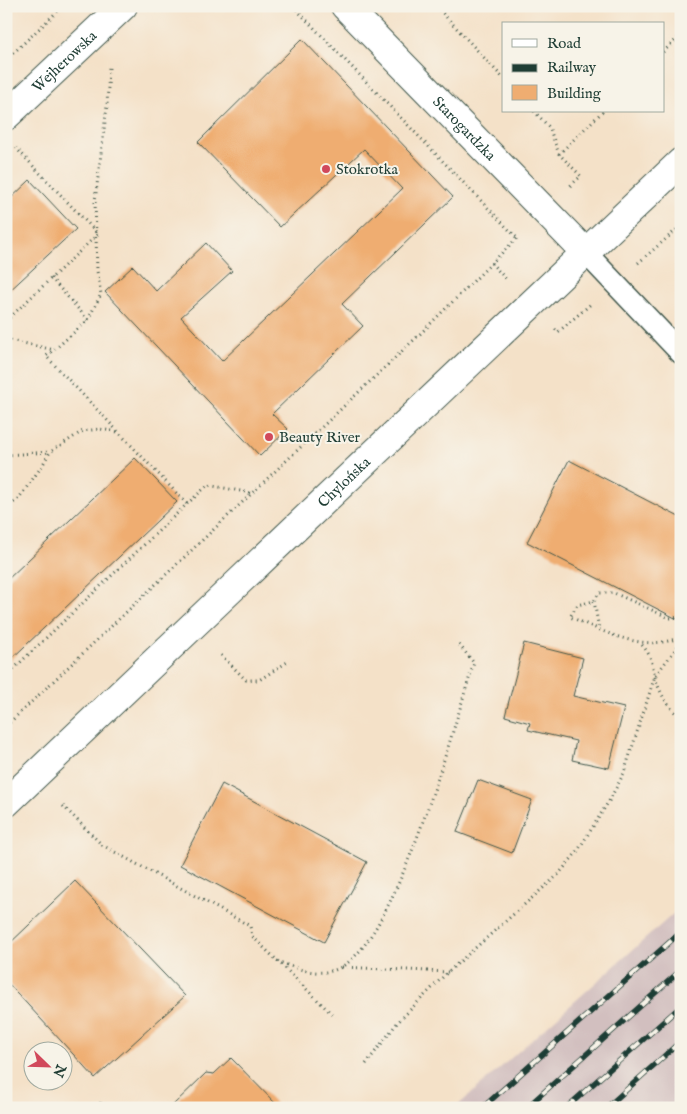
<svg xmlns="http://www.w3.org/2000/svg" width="687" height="1114" viewBox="0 0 687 1114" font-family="'IM FELL English',serif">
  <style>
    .industrial { fill: #d2bfbf }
    .building { fill: #efad71 }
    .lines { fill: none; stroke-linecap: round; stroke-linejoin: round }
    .lane-casing { stroke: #3f564a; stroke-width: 24 }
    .street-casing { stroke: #3f564a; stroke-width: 30 }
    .secondary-casing { stroke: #3f564a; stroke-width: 30 }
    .path { stroke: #3f564a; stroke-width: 3; stroke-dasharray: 1 4; stroke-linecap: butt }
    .lane { stroke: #fff; stroke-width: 21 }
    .street { stroke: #fff; stroke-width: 28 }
    .secondary { stroke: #fff; stroke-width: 28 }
    .rail-casing { stroke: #1f3d34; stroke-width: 5.5 }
    .rail { stroke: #f7f3e8; stroke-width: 4; stroke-dasharray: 11; stroke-linecap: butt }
    .poi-dot { fill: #d1495b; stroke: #f7f3e8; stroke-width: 2 }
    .labels { text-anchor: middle; stroke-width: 4; stroke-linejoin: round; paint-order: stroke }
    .street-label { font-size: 15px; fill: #1f3d34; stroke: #f7f3e8 }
    .poi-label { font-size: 15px; fill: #1f3d34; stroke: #f7f3e8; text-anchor: start }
  </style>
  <rect width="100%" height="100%" fill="#f7f3e8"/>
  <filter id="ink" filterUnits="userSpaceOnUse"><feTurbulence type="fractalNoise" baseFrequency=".02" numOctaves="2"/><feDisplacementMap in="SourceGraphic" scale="10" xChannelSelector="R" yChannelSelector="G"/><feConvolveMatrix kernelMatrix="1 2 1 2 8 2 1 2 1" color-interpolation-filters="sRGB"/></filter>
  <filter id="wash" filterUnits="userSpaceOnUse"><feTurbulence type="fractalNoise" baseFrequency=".0096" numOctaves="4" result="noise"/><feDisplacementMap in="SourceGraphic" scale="20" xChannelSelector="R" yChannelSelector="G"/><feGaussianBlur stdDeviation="1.12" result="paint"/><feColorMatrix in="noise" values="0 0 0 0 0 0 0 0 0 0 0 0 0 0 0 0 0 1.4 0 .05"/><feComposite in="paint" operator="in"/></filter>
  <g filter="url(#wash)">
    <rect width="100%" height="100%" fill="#f4e1c8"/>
    <polygon class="industrial" points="681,907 681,1108 455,1108"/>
    <g id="blocks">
      <g class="building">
        <polygon points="302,39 453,197 342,304 363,326 272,414 288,429 260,456 105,292 133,266 156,291 206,243 232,271 181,317 222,361 402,189 364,149 280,227 198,142"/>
        <polygon points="30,180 76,229 6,294 6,203"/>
        <polygon points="135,458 177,502 6,664 6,581"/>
        <polygon points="569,460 681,518 681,621 527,542"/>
        <polygon points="524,643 583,658 573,696 624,708 609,768 572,760 576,741 528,730 530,723 505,716"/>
        <polygon points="478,780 532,800 512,853 457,832"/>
        <polygon points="222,784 367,862 324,942 180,865"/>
        <polygon points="75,881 185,996 95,1078 6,981 6,947"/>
        <polygon points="231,1058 280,1108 170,1108 206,1073 214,1074"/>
      </g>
    </g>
  </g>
  <g filter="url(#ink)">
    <use href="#blocks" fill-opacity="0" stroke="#3f564a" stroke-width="1"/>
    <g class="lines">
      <defs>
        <polyline id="lane" points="585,252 681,353"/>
        <g id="street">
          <path id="s1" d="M345,6L585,252"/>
          <path id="s2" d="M6,116L123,6"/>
        </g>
        <g id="secondary">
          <path id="s3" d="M6,803L681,162"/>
        </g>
      </defs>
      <use href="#lane" class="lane-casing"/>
      <use href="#street" class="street-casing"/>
      <use href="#secondary" class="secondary-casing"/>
      <g class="path">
        <polyline points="293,6 517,238"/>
        <polyline points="436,6 503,78"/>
        <polyline points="663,52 681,35"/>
        <polyline points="6,60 63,6"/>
        <polyline points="534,111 549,127 559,154 581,176 570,186"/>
        <polyline points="559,154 603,111"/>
        <polyline points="6,160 11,149"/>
        <polyline points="491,263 507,280"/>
        <polyline points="638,263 681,226"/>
        <polyline points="51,278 88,320"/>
        <polyline points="6,321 98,234 16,148"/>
        <polyline points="555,329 558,332 592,303"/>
        <polyline points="6,339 54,350 88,320 101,294 97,271 95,201 107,106 109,67"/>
        <polyline points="6,455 49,452"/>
        <polyline points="187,504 208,485 251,493"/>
        <polyline points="6,509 19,498 42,466 50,452 83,431 100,429 118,432"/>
        <polyline points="594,601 599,629"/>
        <path d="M681,617L670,618L614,593H599L594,601L577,605L570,617C606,632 642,653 681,637"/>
        <path d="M642,645C652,656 652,664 655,677C660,694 668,707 681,718"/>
        <polyline points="221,655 246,680 259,680 289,661"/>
        <polyline points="6,676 187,504 46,356 54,350"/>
        <polyline points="6,726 417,337 519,236"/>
        <polyline points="63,806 102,845 250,926 252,936 335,1017"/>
        <path d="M277,961C297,969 322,979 343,966C398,933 453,728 474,663L457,642"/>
        <polyline points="342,967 448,972"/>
        <polyline points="366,1064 397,1023 448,972 558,875 577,852 609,801 624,773 655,676 681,642"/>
        <polyline points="99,1108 101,1102"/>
      </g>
      <use href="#lane" class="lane"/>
      <use href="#street" class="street"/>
      <use href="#secondary" class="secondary"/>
      <defs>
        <g id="rail">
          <polyline points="482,1108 681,932"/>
          <polyline points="526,1108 681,970"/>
          <polyline points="566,1108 681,1006"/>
          <polyline points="606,1108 681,1041"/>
        </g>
      </defs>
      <use href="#rail" class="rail-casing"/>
      <use href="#rail" class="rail"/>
    </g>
  </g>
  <g class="poi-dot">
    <circle cx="326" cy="169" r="5"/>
    <circle cx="269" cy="437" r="5"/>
  </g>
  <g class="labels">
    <g class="street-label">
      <text dy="5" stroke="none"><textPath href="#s2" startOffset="80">Wejherowska</textPath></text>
      <text dy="5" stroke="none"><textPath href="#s1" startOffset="171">Starogardzka</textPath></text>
      <text dy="5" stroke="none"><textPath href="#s3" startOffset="466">Chylońska</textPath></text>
    </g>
    <g class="poi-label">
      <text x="336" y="174">Stokrotka</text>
      <text x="279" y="442">Beauty River</text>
    </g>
  </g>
  <rect width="687" height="1114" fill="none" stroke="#f7f3e8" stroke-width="25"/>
  <rect x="502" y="22" width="162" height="90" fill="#f7f3e8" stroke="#a1aaa0"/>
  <rect x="512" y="39" width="25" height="8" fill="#ffffff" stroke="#a1aaa0"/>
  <text x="547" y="48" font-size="15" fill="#1f3d34">Road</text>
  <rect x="512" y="64" width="25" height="8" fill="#1f3d34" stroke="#a1aaa0"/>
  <text x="547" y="72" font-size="15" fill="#1f3d34">Railway</text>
  <rect x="512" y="85" width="25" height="15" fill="#efad71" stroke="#a1aaa0"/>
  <text x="547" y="98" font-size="15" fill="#1f3d34">Building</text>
  <g transform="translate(48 1066) rotate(113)"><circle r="24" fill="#f7f3e8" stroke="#a1aaa0"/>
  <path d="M0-4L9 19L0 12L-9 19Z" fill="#d1495b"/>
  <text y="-8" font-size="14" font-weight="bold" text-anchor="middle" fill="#1f3d34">N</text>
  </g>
</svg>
